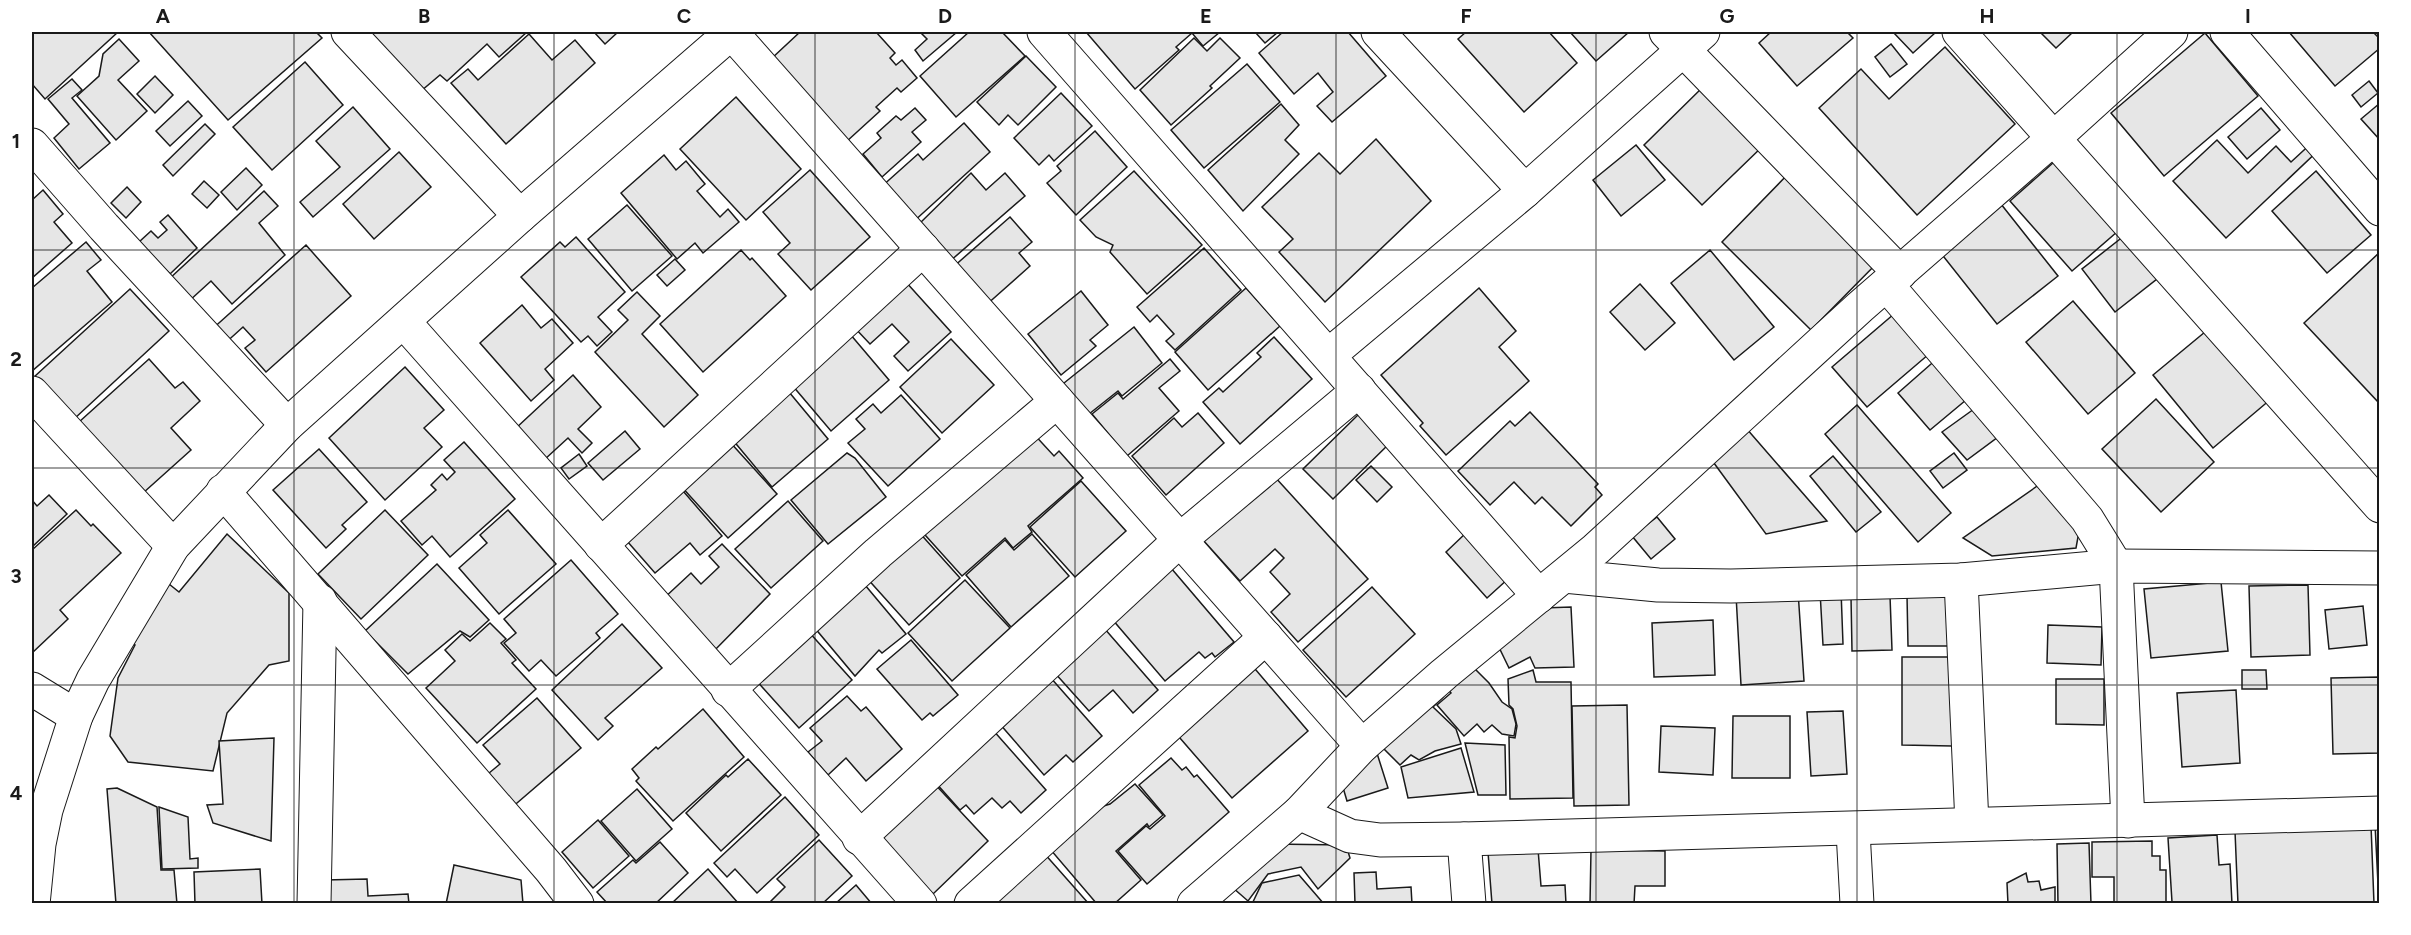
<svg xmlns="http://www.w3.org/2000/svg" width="2411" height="935" viewBox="0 0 2411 935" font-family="Figtree,sans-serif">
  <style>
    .building { fill: #e6e6e6; stroke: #1a1a1a; stroke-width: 1.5 }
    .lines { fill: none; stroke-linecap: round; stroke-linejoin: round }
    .minor-casing { stroke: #1a1a1a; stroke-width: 35 }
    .minor { stroke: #fff; stroke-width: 33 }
    .grid { fill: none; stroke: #1a1a1a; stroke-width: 1.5; stroke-opacity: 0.55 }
    .neatline { fill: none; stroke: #1a1a1a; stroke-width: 2 }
    .grid-label { font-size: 20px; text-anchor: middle; font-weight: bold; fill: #1a1a1a }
  </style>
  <rect width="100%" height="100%" fill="#fff"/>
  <g class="building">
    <polygon points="32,32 118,32 45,99 32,84"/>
    <polygon points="149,32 316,32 322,38 228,120"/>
    <polygon points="368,32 527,32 499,57 487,44 447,81 440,75 421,91"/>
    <polygon points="594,32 618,32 605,44"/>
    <polygon points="800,32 876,32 895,53 890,58 896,65 902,60 917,78 901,92 897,88 876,107 880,111 846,142 771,59"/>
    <polygon points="920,32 957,32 923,61 915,50 927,39"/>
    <polygon points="969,32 1002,32 1025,56 956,117 920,76"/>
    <polygon points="1086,32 1220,32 1203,46 1192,33 1176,47 1179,50 1135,89"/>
    <polygon points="1255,32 1278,32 1265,43"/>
    <polygon points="1283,32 1348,32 1386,76 1332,122 1317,106 1333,92 1318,73 1294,94 1259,53"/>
    <polygon points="1466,32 1549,32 1577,63 1524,112 1458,39"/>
    <polygon points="1570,32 1629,32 1596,61"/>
    <polygon points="1771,32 1847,32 1853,38 1797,86 1759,43"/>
    <polygon points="1893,32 1936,32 1913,53"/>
    <polygon points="2040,32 2073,32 2056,48"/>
    <polygon points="2289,32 2373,32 2380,39 2380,48 2335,86"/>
    <polygon points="2205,33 2258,96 2164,176 2111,113"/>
    <polygon points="529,34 552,60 575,40 595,63 506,144 451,83 468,69 478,80"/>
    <polygon points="1194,38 1207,51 1220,38 1240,58 1210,86 1212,88 1171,125 1140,90"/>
    <polygon points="119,39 139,61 118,80 147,111 116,140 77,96 99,76 103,54"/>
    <polygon points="1891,44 1907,64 1890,77 1875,57"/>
    <polygon points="1945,47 2015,124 1917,215 1819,108 1861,69 1889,99"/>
    <polygon points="1026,56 1056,87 1018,125 1008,115 999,125 977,102"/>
    <polygon points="305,62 343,105 272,170 233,127"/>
    <polygon points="1247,64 1280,102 1204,168 1171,130"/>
    <polygon points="155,76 173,95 155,113 137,94"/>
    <polygon points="72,79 82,90 72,98 110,143 79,169 54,138 69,124 48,99"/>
    <polygon points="2369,81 2378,93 2361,107 2352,95"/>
    <polygon points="1707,83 1766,143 1702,205 1644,145"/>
    <polygon points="1061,93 1092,126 1054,161 1049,155 1039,165 1014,138"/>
    <polygon points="736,97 801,169 746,220 680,149"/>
    <polygon points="188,101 202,116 170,146 156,131"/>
    <polygon points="2380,103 2380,140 2361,119"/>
    <polygon points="1281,104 1299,125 1285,140 1299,154 1243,211 1208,170"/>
    <polygon points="353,107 390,149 313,217 300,202 340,167 316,141"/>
    <polygon points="915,108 926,120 912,132 921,142 882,177 863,154 881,138 877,133 896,116 901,120"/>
    <polygon points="2261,108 2280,130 2247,159 2228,137"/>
    <polygon points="964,123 990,152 912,223 880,188 918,154 923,160"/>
    <polygon points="205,124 215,134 173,176 163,165"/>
    <polygon points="1095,131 1127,167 1076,215 1047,183 1061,171 1057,166"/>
    <polygon points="1376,139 1431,201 1325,302 1279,252 1293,239 1262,207 1319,153 1340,174"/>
    <polygon points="2316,139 2323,146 2226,238 2173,181 2217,140 2248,173 2276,146 2291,162"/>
    <polygon points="1636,145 1665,180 1621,216 1593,180"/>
    <polygon points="399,152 431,187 374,239 343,204"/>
    <polygon points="2063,154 2125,225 2072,271 2010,201"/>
    <polygon points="664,155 676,170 686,161 705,184 697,191 720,217 728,209 739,222 703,253 695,243 677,259 621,193"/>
    <polygon points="246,168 262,185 237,210 221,192"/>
    <polygon points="810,170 870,237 811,290 778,254 790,243 763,212"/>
    <polygon points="1134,171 1202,245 1147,294 1110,252 1113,245 1096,237 1080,220"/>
    <polygon points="1791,171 1881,259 1811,330 1722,242"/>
    <polygon points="2316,171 2371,235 2327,273 2272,211"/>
    <polygon points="971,173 986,190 1005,173 1025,196 949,262 918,225"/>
    <polygon points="204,181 219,195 207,208 192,194"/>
    <polygon points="127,187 141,202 126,218 111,203"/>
    <polygon points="43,190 63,214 54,222 72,243 32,278 32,200"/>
    <polygon points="264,191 278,206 259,223 285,255 232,304 211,281 188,302 168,280"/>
    <polygon points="1997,199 2058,276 1997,324 1936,247"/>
    <polygon points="627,205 672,256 632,291 588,239"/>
    <polygon points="168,215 197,248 170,274 139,242 151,231 158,238 167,230 160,222"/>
    <polygon points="1010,217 1032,242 1019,253 1030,266 985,306 952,268"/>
    <polygon points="2129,232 2162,275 2115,312 2082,269"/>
    <polygon points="576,237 625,292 598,317 612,332 597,346 588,336 581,342 521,277 560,242 565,247"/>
    <polygon points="86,242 101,260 87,271 112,302 32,371 32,288"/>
    <polygon points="306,245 351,296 266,372 245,348 255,340 243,327 222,346 210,331"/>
    <polygon points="1204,248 1241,290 1175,350 1166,341 1174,334 1157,315 1150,322 1137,307"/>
    <polygon points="741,250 750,260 752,258 786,296 703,372 660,324"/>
    <polygon points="1710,250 1774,327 1734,360 1671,283"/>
    <polygon points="2380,252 2380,404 2304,323"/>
    <polygon points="675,259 685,270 667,286 657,275"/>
    <polygon points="905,281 951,332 908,371 894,356 909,342 892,324 870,344 854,327"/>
    <polygon points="1640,284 1675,323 1645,350 1610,312"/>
    <polygon points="1246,288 1280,326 1208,390 1175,352"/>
    <polygon points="1479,288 1516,331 1499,347 1529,381 1446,455 1420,426 1423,423 1381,375"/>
    <polygon points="130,289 169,331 74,419 34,377"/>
    <polygon points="1081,291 1108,325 1090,340 1096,346 1061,375 1028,334"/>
    <polygon points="637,292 660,316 642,334 698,395 664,427 595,352 628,320 618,310"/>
    <polygon points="2073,301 2135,373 2088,414 2026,342"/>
    <polygon points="522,305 541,328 552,319 573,343 545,369 554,380 531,401 480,343"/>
    <polygon points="1901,308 1936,348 1867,407 1832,367"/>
    <polygon points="1134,327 1162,363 1122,396 1118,391 1084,418 1059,387"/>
    <polygon points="2211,327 2271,399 2213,448 2153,375"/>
    <polygon points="850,334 889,380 831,431 792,385"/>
    <polygon points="1274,337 1312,379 1240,444 1203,402 1219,388 1223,392 1261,357 1257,353"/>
    <polygon points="951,339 994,385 942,433 900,387"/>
    <polygon points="1939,357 1972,395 1930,430 1898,393"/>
    <polygon points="149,359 175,388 183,382 200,401 171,428 191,450 133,502 69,431"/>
    <polygon points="1170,359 1180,371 1159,388 1179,411 1127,456 1092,414 1118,393 1123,399"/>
    <polygon points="405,367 444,410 424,428 442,447 385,500 329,438"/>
    <polygon points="573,375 601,407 578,429 592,443 582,453 568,438 544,460 515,429"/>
    <polygon points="789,392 828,439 772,487 732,439"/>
    <polygon points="901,395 940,439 888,486 848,443 865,429 856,419 873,404 881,413"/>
    <polygon points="2156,399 2214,462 2161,512 2102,449"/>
    <polygon points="1981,404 2002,434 1967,460 1942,432"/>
    <polygon points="1857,405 1951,513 1918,542 1825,434"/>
    <polygon points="1364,409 1394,439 1333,499 1303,469"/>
    <polygon points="1530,412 1598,484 1595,487 1602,495 1571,526 1542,497 1535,504 1514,482 1490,505 1458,471 1510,421 1515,426"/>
    <polygon points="1198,413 1224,443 1166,495 1132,456 1174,418 1182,427"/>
    <polygon points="1746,428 1827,521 1766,534 1711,459"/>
    <polygon points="625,431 640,449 603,480 588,463"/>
    <polygon points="1031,431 1054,456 1059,451 1083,478 1028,526 1032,532 1013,548 1005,538 962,576 917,526"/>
    <polygon points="729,441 777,494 728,538 680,485"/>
    <polygon points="464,442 515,499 450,557 432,536 422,545 401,521 436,490 431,485 442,474 447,480 455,472 444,460"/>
    <polygon points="319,449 367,502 342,525 346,529 326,548 273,490"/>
    <polygon points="847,453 855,458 886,497 828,544 791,500"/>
    <polygon points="1954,453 1967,470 1943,488 1930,471"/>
    <polygon points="579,454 587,466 569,479 561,468"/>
    <polygon points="1833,456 1881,512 1856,532 1810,476"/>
    <polygon points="1371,466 1392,487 1377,502 1356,480"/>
    <polygon points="1274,476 1368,579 1298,642 1271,612 1290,594 1270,572 1284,558 1275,549 1240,581 1203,540"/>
    <polygon points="1081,481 1126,531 1075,577 1030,527"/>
    <polygon points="2043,482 2080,526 2076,548 1992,556 1963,538"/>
    <polygon points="677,484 722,536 700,555 690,543 655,573 620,533"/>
    <polygon points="49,495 67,514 32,547 32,500 37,506"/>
    <polygon points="788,501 823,541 771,588 735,549"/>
    <polygon points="76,510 91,526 93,524 121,553 60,610 68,619 32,653 32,550"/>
    <polygon points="385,510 428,555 361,619 318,574"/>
    <polygon points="508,510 556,564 499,614 459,568 487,543 480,535"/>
    <polygon points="1657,517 1675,539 1651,559 1632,536"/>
    <polygon points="917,530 960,578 909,625 865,576"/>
    <polygon points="1468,531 1509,578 1487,598 1446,552"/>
    <polygon points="227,534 289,593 289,661 269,665 227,713 213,771 128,762 110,736 118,678 135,645 126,637 169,584 179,592"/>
    <polygon points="1032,534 1069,576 1011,627 966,575 1005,540 1014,550"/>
    <polygon points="722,544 770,594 712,653 662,600 691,573 701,584 719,567 709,556"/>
    <polygon points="571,560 618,614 596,633 600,638 556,676 541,660 529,671 504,643 516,633 504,619"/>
    <polygon points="437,564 489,620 470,637 460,631 408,674 365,631"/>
    <polygon points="1171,568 1234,642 1215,657 1212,653 1205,658 1199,652 1165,681 1112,619"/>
    <polygon points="965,580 1010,628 952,681 908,633"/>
    <polygon points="2221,582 2228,651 2151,658 2144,589"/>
    <polygon points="865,585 906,634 882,653 879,650 855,676 814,627"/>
    <polygon points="2308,585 2310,655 2251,657 2249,586"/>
    <polygon points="1372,587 1415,634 1346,697 1303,650"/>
    <polygon points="1841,590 1843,644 1823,645 1820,591"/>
    <polygon points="1798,591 1804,681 1741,685 1736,595"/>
    <polygon points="1949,594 1949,646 1908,646 1907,595"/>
    <polygon points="1890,596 1892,650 1852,651 1851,597"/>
    <polygon points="2363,606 2367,645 2329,649 2325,610"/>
    <polygon points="1571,607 1574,667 1535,668 1530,657 1509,668 1494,637 1543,608"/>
    <polygon points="1713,620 1715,675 1654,677 1652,623"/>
    <polygon points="490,623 506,639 501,643 516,660 512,663 536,689 477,743 426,688 455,661 445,650 462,634 470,641"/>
    <polygon points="622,624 662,668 605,718 613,726 598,740 552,690"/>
    <polygon points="2048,625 2102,627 2101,665 2047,663"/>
    <polygon points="1104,628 1158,690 1133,713 1113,690 1089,711 1054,672"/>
    <polygon points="808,631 852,680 799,728 755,679"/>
    <polygon points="911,640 958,695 933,716 930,713 922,720 877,669"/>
    <polygon points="1902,657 1953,657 1952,746 1902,745"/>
    <polygon points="1250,663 1308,731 1232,798 1173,730"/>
    <polygon points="1471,665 1489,683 1502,702 1512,709 1516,724 1514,736 1502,734 1492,725 1484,732 1477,724 1464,736 1437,705 1451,693 1445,686"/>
    <polygon points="1533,670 1536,682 1571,682 1573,798 1510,799 1509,737 1515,738 1517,726 1513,709 1509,705 1508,679"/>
    <polygon points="2242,670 2266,670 2267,689 2242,689"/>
    <polygon points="1050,677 1102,736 1073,762 1066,755 1044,775 999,723"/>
    <polygon points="2380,677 2380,753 2333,754 2331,678"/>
    <polygon points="2056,679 2104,679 2104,725 2056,724"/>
    <polygon points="1436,690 1443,697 1433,707 1456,729 1461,744 1435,751 1419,760 1411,755 1400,765 1379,744"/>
    <polygon points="2236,690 2240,763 2182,767 2177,693"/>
    <polygon points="847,696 861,711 866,707 902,749 866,781 846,758 828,775 808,752 822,741 810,728"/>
    <polygon points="537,698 581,748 510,809 483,778 500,764 483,745"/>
    <polygon points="1627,705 1629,805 1574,806 1572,706"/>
    <polygon points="703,709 744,757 673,821 636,781 639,778 632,769 656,747 658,749"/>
    <polygon points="1843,711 1847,774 1811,776 1807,712"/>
    <polygon points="1733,716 1790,716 1790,778 1732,778"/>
    <polygon points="1661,726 1715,728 1713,775 1659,772"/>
    <polygon points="992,729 1046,790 1021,813 1010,801 1002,808 992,798 974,814 966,805 960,810 935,782"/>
    <polygon points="274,738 271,841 213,823 207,805 223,804 219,741"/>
    <polygon points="1465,743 1505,745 1506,795 1478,795"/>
    <polygon points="1375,747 1388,788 1347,801 1339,774"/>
    <polygon points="1461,748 1474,792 1408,798 1401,767"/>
    <polygon points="1171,758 1182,770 1186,767 1194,777 1197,775 1229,812 1147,884 1118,851 1146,826 1150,829 1165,816 1139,785"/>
    <polygon points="748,759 781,795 721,851 686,813 726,775 728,777"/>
    <polygon points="931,780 988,841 933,894 874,831"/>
    <polygon points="1135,784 1163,815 1149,827 1147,824 1116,851 1141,880 1114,904 1097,904 1044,842 1097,808 1110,804"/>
    <polygon points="117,788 157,807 161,870 174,870 177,904 116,904 107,789"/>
    <polygon points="637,789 672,829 636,861 601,821"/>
    <polygon points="785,797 819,835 757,893 735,869 727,877 714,863"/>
    <polygon points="159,807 188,817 190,859 198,858 198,868 162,869"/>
    <polygon points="598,820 629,856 593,888 562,852"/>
    <polygon points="2375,824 2380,824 2380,904 2379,904"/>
    <polygon points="2371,825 2374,904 2238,904 2235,831"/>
    <polygon points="2217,835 2219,865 2230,864 2232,904 2172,902 2168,838"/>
    <polygon points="819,840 852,876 822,904 768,904 785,887 777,879"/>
    <polygon points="2152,841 2152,856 2160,856 2160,870 2166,870 2166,902 2114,903 2114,877 2092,877 2092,842"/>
    <polygon points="660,842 688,873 655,904 608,904 597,892 633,860 636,863"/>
    <polygon points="2089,843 2091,904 2058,904 2057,844"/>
    <polygon points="1265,844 1346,845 1350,858 1318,889 1301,867 1268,874 1248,901 1224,880"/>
    <polygon points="1538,849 1541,886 1565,885 1566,904 1492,904 1488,852"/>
    <polygon points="1591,850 1665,851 1665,886 1635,886 1634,904 1590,904"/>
    <polygon points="1043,852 1089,904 986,904"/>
    <polygon points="454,865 521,880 523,904 446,904"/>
    <polygon points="260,869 262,904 195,904 194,872"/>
    <polygon points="708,869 739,904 671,904"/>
    <polygon points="1376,872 1377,889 1411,887 1412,904 1355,904 1354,873"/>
    <polygon points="2026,873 2028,882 2039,881 2041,890 2055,887 2055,904 2008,904 2007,883"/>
    <polygon points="1299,875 1324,904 1252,904 1262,883"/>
    <polygon points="367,879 368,896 408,894 409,904 326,904 325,880"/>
    <polygon points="856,885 872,904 835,904"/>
  </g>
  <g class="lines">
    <defs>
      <g id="minor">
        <polyline points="348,32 520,216"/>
        <polyline points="731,32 1362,746"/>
        <polyline points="1044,32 1539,596"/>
        <polyline points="1378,32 1525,191"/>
        <polyline points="1666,32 1900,273"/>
        <polyline points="1959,32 2380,506"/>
        <polyline points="2227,32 2380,209"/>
        <polyline points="32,145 104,227 287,425"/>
        <polyline points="1887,285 2087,519 2116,566 2128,821"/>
        <polyline points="404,322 920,904"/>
        <polyline points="1329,355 1525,191 1703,32"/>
        <polyline points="32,393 173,546"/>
        <polyline points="223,491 551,870 577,904"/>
        <polyline points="601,545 923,249"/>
        <polyline points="1564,576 1658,585 1731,586 1961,580 2116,566 2380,568"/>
        <polyline points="1961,580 1972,824"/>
        <polyline points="32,689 76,716"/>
        <polyline points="728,690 878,553 1057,401"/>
        <polyline points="1299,813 1350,836 1380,840 1464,839 1469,904"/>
        <polyline points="1853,831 1857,904"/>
        <polyline points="859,838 1181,539 1359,390"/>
        <path d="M1464,839C1769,832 2074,824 2380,813"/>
        <polyline points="33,904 39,844 46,810 76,716 93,680 173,546 287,425 520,216 732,32"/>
        <polyline points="314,904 320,601"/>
        <polyline points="971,904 1266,637"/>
        <polyline points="1194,904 1299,813 1362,746 1444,674 1596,549 1860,307 2054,138 2171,32"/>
      </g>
    </defs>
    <use href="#minor" class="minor-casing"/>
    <use href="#minor" class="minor"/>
  </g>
  <path class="grid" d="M294,32V904M554,32V904M815,32V904M1075,32V904M1336,32V904M1596,32V904M1857,32V904M2117,32V904M32,250H2380M32,468H2380M32,685H2380"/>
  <rect width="2411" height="935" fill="none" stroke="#ffffff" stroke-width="66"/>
  <rect x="33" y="33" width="2345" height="869" class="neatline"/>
  <g class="grid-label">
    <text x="163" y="23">A</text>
    <text x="424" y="23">B</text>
    <text x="684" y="23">C</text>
    <text x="945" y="23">D</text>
    <text x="1206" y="23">E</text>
    <text x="1466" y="23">F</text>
    <text x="1727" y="23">G</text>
    <text x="1987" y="23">H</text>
    <text x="2248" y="23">I</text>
    <text x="16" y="148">1</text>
    <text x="16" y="366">2</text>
    <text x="16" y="583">3</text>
    <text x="16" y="800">4</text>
  </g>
</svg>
